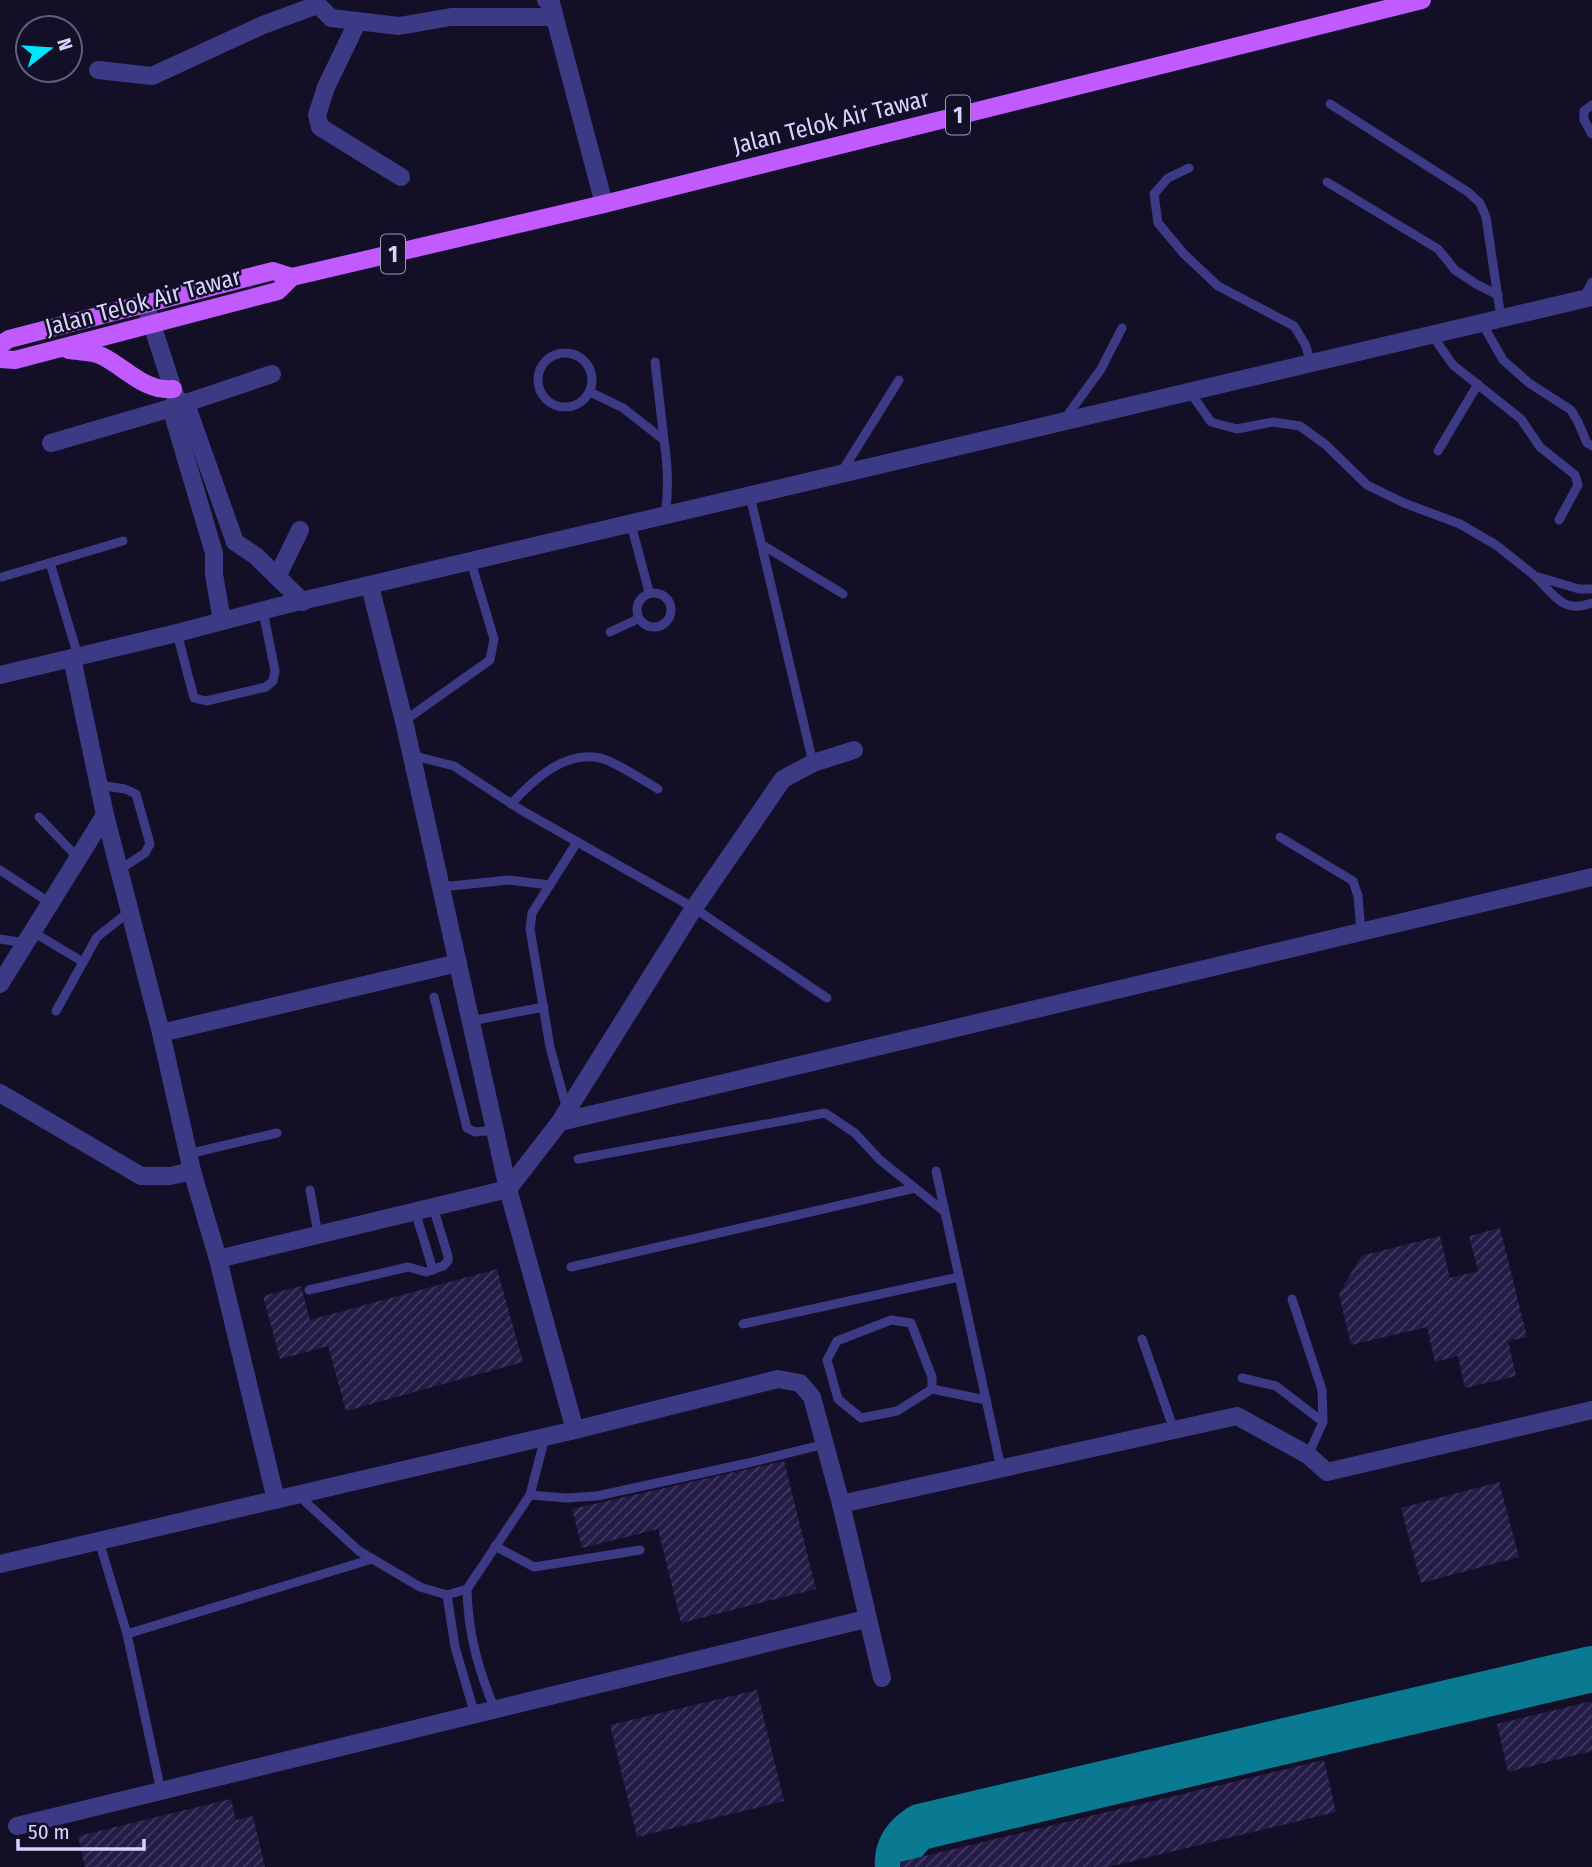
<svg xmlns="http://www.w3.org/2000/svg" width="1592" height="1867" viewBox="0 0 1592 1867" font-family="'Fira Sans Condensed',sans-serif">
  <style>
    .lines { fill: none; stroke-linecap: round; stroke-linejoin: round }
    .taxiway { stroke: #0a7a92; stroke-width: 46 }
    .building { fill: url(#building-hatch) }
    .service { stroke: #3d3a85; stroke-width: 9 }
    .minor { stroke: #3d3a85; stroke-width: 18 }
    .primary { stroke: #c25bff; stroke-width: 18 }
    .labels { text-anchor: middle; stroke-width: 5; stroke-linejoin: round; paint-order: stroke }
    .shield { fill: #130f26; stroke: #9e99be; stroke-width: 2 }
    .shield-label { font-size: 23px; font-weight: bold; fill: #d9d4ff }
    .street-label { font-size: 24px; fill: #d9d4ff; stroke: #130f26 }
  </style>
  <defs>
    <pattern id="building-hatch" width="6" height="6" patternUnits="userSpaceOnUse" patternTransform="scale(1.75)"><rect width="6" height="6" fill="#241b47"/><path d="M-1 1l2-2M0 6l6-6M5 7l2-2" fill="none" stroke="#433b63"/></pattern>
  </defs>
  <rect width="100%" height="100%" fill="#130f26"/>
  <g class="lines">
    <path class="taxiway" d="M898,1867C896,1849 906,1836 920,1827L1592,1669"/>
  </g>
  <g class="building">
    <polygon points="1500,1228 1527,1337 1508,1341 1516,1376 1465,1388 1458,1356 1435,1362 1427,1327 1351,1345 1339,1294 1361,1256 1440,1236 1450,1278 1478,1271 1469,1236"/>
    <polygon points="497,1269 523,1362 346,1411 328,1346 280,1359 263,1296 301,1286 310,1320"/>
    <polygon points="784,1461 816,1589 681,1623 658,1529 582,1548 572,1509"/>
    <polygon points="1499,1482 1519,1557 1421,1583 1401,1508"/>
    <polygon points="757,1690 784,1801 637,1837 610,1725"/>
    <polygon points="1592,1701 1592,1751 1508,1772 1497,1724"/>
    <polygon points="1324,1760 1336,1812 1108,1867 900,1867 900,1862"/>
    <polygon points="231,1799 236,1820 253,1816 265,1867 85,1867 78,1836"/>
  </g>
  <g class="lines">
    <g class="service">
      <polyline points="1330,104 1468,192 1480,203 1486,217 1501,318"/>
      <polyline points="1592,105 1584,111 1584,120 1592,134"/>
      <polyline points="1189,168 1168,178 1154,194 1158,223 1184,254 1218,286 1294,326 1305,344 1311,363"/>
      <polyline points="1327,182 1438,249 1455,270 1476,284 1498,295"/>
      <polyline points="1584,297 1592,282"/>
      <polyline points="1482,323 1503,360 1529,383 1571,410 1578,422 1587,443 1592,446"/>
      <polyline points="1432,335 1453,365 1521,419 1540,447 1575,475 1578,485 1559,520"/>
      <circle cx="565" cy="380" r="27"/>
      <polyline points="655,362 664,440"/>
      <path d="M590,392L623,408L664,440C668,466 669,490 665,516"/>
      <polyline points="1190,392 1211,422 1237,429 1273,422 1300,426 1326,445 1367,485 1404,503 1460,524 1496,545 1535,576 1579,589 1592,589"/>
      <polyline points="1064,420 1101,369 1122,328"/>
      <polyline points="1438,451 1478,384"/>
      <polyline points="841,473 899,380"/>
      <polyline points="750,496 813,763"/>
      <polyline points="631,524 649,592"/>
      <polyline points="761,544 843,594"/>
      <polyline points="50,563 78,656"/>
      <polyline points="2,577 123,541"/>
      <path d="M1536,577C1555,596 1563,614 1592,603"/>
      <circle cx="654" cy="610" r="17"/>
      <polyline points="610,632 638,619"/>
      <polyline points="177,633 194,698 206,701 266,687 273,681 275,671 263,611"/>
      <polyline points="404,721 490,660 494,639 471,562"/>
      <polyline points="411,755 454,766 521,810 694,908 827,998"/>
      <polyline points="99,785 125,789 136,794 150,844 145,853 119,870"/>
      <path d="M511,804C533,780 565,750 600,758C617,762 642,780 658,789"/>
      <polyline points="39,817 78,858"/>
      <polyline points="1280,837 1353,881 1358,896 1361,932"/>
      <polyline points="0,870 50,903"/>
      <polyline points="441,887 509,880 550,885"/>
      <polyline points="33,932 83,962"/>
      <polyline points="0,939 25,943"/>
      <polyline points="434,997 467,1128 475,1132 496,1130"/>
      <polyline points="56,1011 97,937 130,911"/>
      <polyline points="471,1021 544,1007"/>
      <polyline points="567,1110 550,1047 530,929 532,913 577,842"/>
      <polyline points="188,1154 277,1133"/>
      <polyline points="578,1159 825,1113 855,1133 880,1160 945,1212"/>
      <polyline points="936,1171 1001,1468"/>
      <polyline points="310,1190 318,1234"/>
      <polyline points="415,1211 433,1270"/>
      <polyline points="571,1267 915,1188"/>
      <polyline points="309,1290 408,1267 426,1272 443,1266 448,1261 448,1256 433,1207"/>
      <polyline points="1292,1299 1322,1390 1323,1422 1308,1455"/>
      <polygon points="891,1320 911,1323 932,1377 932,1389 897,1411 861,1418 838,1399 827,1360 837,1341"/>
      <polyline points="743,1324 959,1277"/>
      <polyline points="1142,1339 1174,1430"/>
      <polyline points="1242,1378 1276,1386 1323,1422"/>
      <polyline points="932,1389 986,1400"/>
      <polyline points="530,1495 566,1498 597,1496 748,1463 825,1444"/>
      <polyline points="299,1496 359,1551 420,1587 447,1595 467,1589 530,1495 545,1437"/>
      <polyline points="99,1541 127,1634 161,1791"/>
      <polyline points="495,1546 534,1567 640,1550"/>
      <path d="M467,1589C468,1633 478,1669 495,1710"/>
      <polyline points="447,1595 455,1647 475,1715"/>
      <polyline points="127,1634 372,1559"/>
    </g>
    <g class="minor">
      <polyline points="313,0 331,18 399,26 451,17 554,17"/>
      <polyline points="546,0 551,3 604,204"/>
      <polyline points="358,21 326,87 317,115 320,127 401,177"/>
      <polyline points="98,70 152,76 263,25 317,5"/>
      <polyline points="145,303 173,389 177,399 186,404 235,542 256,556 303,602"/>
      <polyline points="177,399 171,408 214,553 214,574 222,621"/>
      <polyline points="51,443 171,408 272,374"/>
      <polyline points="277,577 300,530"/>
      <polyline points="370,586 404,721 508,1189 575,1430"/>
      <polyline points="72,658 105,815 161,1033 192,1171 218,1259 276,1500"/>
      <polyline points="0,675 177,633 280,606 1592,297"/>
      <polyline points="0,984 105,815"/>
      <polyline points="161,1033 458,963"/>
      <polyline points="0,1093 141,1176 170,1176 192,1171"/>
      <polyline points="560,1122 1592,877"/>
      <polyline points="218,1259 508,1189 560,1122 694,908 783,779 813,763 854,750"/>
      <polyline points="841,1504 1237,1416 1308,1455 1327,1472 1592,1410"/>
      <polyline points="0,1564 575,1430 778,1379 800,1383 812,1397 841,1504 882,1678"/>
      <polyline points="17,1826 866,1619"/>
    </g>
    <g class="primary">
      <polyline points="0,345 9,339 273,271 292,277"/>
      <path d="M68,350C79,352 92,351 102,356C126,368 145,392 173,389"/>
      <polyline points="0,359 15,360 278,291 292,277 604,204 1422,0"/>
    </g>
  </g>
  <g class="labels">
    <g class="shield">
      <rect x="946" y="95.5" width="24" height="39" rx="5"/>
      <rect x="381" y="234.5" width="24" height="39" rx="5"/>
    </g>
    <g class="shield-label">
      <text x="958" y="123">1</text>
      <text x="393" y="262">1</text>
    </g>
    <g class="street-label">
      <text transform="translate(831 122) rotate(-14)" y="8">Jalan Telok Air Tawar</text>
      <text transform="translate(143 302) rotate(-15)" y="8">Jalan Telok Air Tawar</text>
    </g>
  </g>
  <g transform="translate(49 49) rotate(73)"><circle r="33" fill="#130f26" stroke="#625e7d" stroke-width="2"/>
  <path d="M0-5L12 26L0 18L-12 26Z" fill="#00e5ff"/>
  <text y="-10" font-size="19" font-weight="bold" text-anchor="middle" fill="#d9d4ff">N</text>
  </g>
  <path d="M18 1839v10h126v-10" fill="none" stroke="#d9d4ff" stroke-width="3.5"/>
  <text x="28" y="1839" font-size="21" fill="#d9d4ff" stroke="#130f26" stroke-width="5" paint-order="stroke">50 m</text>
</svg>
